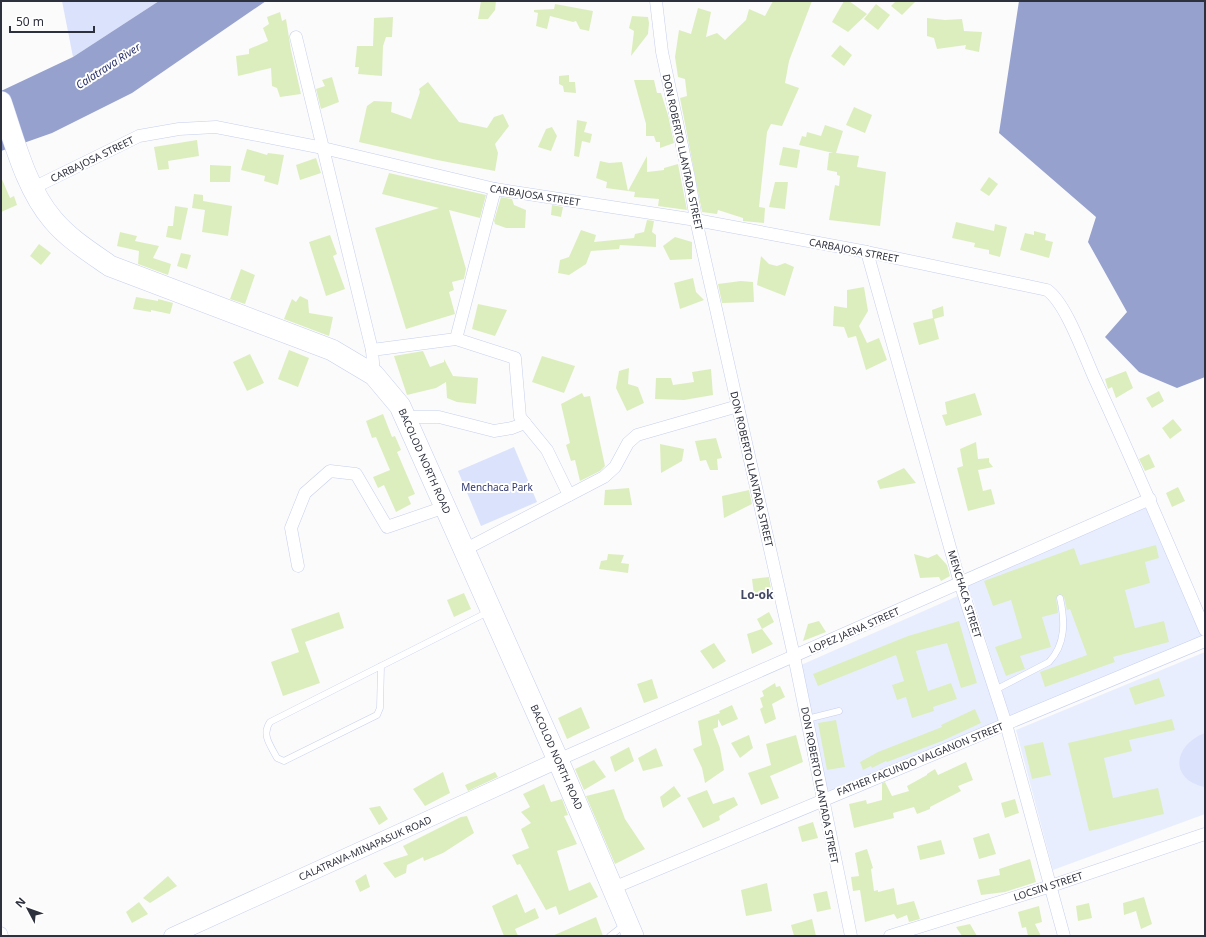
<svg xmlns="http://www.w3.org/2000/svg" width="1206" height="937" viewBox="0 0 1206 937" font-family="'Noto Sans',sans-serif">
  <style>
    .built { fill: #e9eefe }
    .green { fill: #dbe2fb }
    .water { fill: #96a1cd }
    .building { fill: #ddeebe }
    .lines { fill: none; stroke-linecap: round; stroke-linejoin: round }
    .lane-casing { stroke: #c6cfee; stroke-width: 7 }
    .street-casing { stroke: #c6cfee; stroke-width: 13 }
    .secondary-casing { stroke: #c6cfee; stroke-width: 17 }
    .highway-casing { stroke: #c6cfee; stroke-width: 22 }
    .lane { stroke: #fff; stroke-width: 6 }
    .street { stroke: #fff; stroke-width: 12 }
    .secondary { stroke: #fff; stroke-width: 16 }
    .highway { stroke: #fff; stroke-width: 21 }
    .labels { text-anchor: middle; stroke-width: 4; stroke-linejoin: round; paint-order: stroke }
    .street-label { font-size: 10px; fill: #2d303d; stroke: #fff }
    .park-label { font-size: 10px; fill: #2f376f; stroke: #fff }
    .water-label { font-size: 11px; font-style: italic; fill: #2b336a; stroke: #fff }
    .quarter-label { font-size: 12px; font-weight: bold; fill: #434964; stroke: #fff }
  </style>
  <rect width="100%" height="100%" fill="#fbfbfb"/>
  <g class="built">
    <polygon points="1148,506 1202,637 1010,717 973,599 960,583"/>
    <polygon points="960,595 1002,719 828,793 801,665"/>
    <polygon points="1205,652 1205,814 1053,870 1016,730"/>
  </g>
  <g class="green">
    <polygon points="62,1 159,1 73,57"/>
    <polygon points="514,447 537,502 481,526 458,471"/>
    <path d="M1205,733V787H1204C1169,779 1173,745 1205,733Z"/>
  </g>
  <g class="water">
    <polygon points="159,1 266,1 132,93 52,133 1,151 1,91 73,57"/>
    <polygon points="1019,1 1205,1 1205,377 1177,388 1139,372 1105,337 1127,312 1088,242 1096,217 999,133"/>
  </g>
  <g class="building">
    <polygon points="481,1 496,1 495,10 488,19 478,19"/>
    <polygon points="773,1 812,1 789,61 785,83 799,88 782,126 771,124 767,132 759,207 765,208 764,223 743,221 743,218 718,210 717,214 702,212 680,98 687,96 685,79 678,77 675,57 679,30 691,34 698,8 711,12 706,37 717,33 725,40 746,20 749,9 765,16"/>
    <polygon points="844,1 849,1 867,14 848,32 832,22"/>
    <polygon points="896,1 916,1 902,15 891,6"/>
    <polygon points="555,4 593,11 589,31 580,29 576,21 573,22 550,16 547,29 536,26 538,13 534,12 534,10 554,9"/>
    <polygon points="876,4 890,15 878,30 864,19"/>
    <polygon points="280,12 282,21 286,19 291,50 301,94 280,97 277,88 272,86 271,68 238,76 236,56 249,54 249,49 268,41 263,28 269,24 267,17"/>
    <polygon points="632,16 648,17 649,23 648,34 631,56 634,31 629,28"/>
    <polygon points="393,17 392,37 386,37 383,46 382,76 358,74 359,67 355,67 357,46 373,46 374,18"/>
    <polygon points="927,18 945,20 962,19 964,31 982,32 979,52 965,49 966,45 937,49 934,38 927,36"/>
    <polygon points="840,45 852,55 844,66 831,56"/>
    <polygon points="569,75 569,82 575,82 576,93 564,92 563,86 559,84 559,76"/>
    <polygon points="332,77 339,102 321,109 316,89 325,86 322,80"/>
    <polygon points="634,80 654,80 657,93 661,93 668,115 674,143 660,148 660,142 656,142 654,136 646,136 646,124"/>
    <polygon points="428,82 459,122 487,128 494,117 503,114 509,126 495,144 498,153 495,171 437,160 359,142 367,106 374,101 392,102 391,112 411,119 420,92 419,89"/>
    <polygon points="854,107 872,115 865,133 846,125"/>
    <polygon points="577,120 587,122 584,132 592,134 590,143 582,141 579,157 574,156"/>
    <polygon points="825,125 843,131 836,153 859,156 857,167 886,172 880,226 829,220 835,185 839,186 840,176 837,175 837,172 827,170 829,153 833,153 799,145 802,136 806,137 807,132 821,136"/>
    <polygon points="552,127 557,136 551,151 538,147 546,129"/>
    <polygon points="197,140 199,156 168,161 169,169 158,170 154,147"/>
    <polygon points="783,147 800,150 797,168 779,165"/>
    <polygon points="247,149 267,155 268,153 284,155 278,185 264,181 265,176 241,170"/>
    <polygon points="647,156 647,172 664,170 664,168 678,164 687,210 658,206 659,199 634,197 635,192 628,191"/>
    <polygon points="316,158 321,173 300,180 296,165"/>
    <polygon points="600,161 609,163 622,162 628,191 606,188 607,182 596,178"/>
    <polygon points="210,165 231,166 230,182 210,182"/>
    <polygon points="389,173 486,195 480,218 449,210 466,269 464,279 452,282 454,290 449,292 455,314 406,329 375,228 439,208 382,194"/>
    <polygon points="1,177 10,198 14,196 17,205 1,212"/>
    <polygon points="989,177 998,184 989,196 980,190"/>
    <polygon points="775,182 788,182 785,209 769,207"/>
    <polygon points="194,194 203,195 203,201 232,206 228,236 202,232 205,210 192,208"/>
    <polygon points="501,197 512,199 514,205 526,210 525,228 506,228 495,224 494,221"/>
    <polygon points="552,205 563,207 561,217 551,215"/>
    <polygon points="175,206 188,208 181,240 166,237 168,226 173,226"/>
    <polygon points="647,220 654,221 652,232 656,235 656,247 620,245 619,249 591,251 586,264 569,275 558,273 560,260 569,257 581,230 596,235 594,242 634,238 635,234 644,232"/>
    <polygon points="956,222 994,231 995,224 1007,227 1000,257 989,254 989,250 974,247 975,243 952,238"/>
    <polygon points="1034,231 1046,234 1045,240 1053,242 1049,258 1020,250 1025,233 1034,235"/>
    <polygon points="120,232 137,236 135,241 159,246 153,258 171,264 168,275 138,264 139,251 117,246"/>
    <polygon points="330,235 337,254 333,256 345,289 326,296 309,242"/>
    <polygon points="675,237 692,242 692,259 670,260 663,246"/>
    <polygon points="39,244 51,253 41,265 30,256"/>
    <polygon points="181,253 191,255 187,269 177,266"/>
    <polygon points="761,256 769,264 777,266 785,263 794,267 785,296 757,285"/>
    <polygon points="241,269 255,275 245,304 230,299"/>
    <polygon points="693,278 696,292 704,300 680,309 674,283"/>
    <polygon points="741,281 753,282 754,302 722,303 718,284"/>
    <polygon points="864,287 868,311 859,326 867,343 879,338 887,360 866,370 856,336 848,338 844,327 833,326 834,306 847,308 847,290"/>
    <polygon points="300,296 308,300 309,313 333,317 329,336 284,319 292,299 296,302"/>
    <polygon points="136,297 158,301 158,299 173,303 170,314 151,310 151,312 133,309"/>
    <polygon points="478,304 507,310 495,336 472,329"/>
    <polygon points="943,306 944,316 934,319 939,339 919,345 913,323 933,318 932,310"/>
    <polygon points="289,350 309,358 298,387 278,379"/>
    <polygon points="423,351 430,367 444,362 444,359 453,376 478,378 476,404 457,402 447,398 446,382 436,388 407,395 394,356"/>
    <polygon points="250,354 264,383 247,391 233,362"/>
    <polygon points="542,356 575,366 564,393 532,382"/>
    <polygon points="629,368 628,384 638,387 644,403 627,411 616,388 619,371"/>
    <polygon points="711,369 713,395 684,400 655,399 656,378 671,378 673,385 694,382 692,372"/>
    <polygon points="1126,371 1133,388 1116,398 1112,387 1108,389 1105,379"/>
    <polygon points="1159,391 1164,401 1152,408 1146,398"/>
    <polygon points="582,393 584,397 590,396 605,466 600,471 580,481 575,460 571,461 566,445 570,443 561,404"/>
    <polygon points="975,393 982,415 946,426 942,415 947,414 945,402"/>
    <polygon points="383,414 392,437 395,436 401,450 397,452 415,494 408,497 411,504 396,512 384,485 378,488 373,477 390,470 376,437 372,438 366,421"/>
    <polygon points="1173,419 1182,430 1170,439 1162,428"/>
    <polygon points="716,438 722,458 717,459 718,470 710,470 706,460 700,461 695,441"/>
    <polygon points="976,442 978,459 989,458 989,462 993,467 978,470 983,491 991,489 995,504 968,511 957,468 963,466 960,449"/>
    <polygon points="660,444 684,449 682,461 661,473"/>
    <polygon points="1149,454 1155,467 1145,471 1139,459"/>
    <polygon points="904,468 916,483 880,489 877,481"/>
    <polygon points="1178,487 1185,501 1172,507 1166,493"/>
    <polygon points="629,488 632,505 604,505 605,490"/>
    <polygon points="749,490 752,504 724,518 722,496"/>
    <polygon points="1156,545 1159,558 1145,562 1150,583 1125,590 1135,628 1164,621 1169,642 1113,657 1115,662 1045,687 1040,672 1087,655 1070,609 1067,610 1064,597 1059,594 1056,598 1058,613 1042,617 1051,647 1020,656 1025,669 1006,676 995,647 1022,638 1011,600 993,606 984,581 1074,548 1080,565"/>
    <polygon points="608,554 624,555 621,563 629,564 628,573 599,569 601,561 607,560"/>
    <polygon points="914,554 928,558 937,554 947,565 950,576 941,581 939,577 920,578"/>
    <polygon points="769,577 771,589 754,595 752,579"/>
    <polygon points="464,593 471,609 454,617 447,600"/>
    <polygon points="339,612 344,628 305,642 320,683 283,696 271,662 299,652 291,629"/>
    <polygon points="769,612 774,622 762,629 757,619"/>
    <polygon points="819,621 826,632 803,641 808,624"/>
    <polygon points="959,621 977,683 961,688 947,643 916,651 928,691 951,683 957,699 933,707 934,711 912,718 906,697 897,700 892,685 904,681 896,655 818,686 813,674 908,636"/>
    <polygon points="762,629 773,644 752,654 747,634"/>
    <polygon points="714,643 726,661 713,669 700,651"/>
    <polygon points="1159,678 1165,696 1135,705 1129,688"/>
    <polygon points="652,679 658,698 644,703 637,684"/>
    <polygon points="775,683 776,687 780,686 785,697 772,704 776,719 765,724 760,709 763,707 760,698 764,696 762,691"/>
    <polygon points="732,705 738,719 722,726 718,719 718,727 713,729 720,748 724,770 705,783 702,768 693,749 702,745 698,721 720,713 719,711"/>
    <polygon points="581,707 590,728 567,739 558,718"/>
    <polygon points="975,709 981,723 942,741 887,762 886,761 872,768 871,766 863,770 860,762 878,752 942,727 941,725"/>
    <polygon points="1172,719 1175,730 1129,740 1132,751 1104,758 1113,798 1158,788 1164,814 1089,831 1068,743"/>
    <polygon points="836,720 845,767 827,770 818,723"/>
    <polygon points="749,735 753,748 740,758 731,743"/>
    <polygon points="796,735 803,762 770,776 779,798 761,805 748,773 771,765 766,744"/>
    <polygon points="1043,742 1051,775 1032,779 1024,746"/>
    <polygon points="629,747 634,761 615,772 610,757"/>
    <polygon points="656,748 663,766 643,771 638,758"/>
    <polygon points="594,760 606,777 584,790 575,769"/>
    <polygon points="966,762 973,780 958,786 961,791 930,807 930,809 917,814 914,807 893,813 894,818 854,828 849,804 866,800 867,804 882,800 882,783 885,782 892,796 909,791 907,786 927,775 927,774 935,769 938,775"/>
    <polygon points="443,772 450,793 425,806 413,789"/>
    <polygon points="495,772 498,777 468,791 465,785"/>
    <polygon points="544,784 551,802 562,799 568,815 564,816 577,844 557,851 569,891 590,882 598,897 559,915 556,906 546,910 520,864 517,865 512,855 529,848 521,829 531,823 521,812 530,807 523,794"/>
    <polygon points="674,786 681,796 663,808 660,797"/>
    <polygon points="614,789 625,819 645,849 615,864 586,796"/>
    <polygon points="707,790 713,804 734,797 738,805 719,816 720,820 703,828 687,798"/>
    <polygon points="1015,799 1019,813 1005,818 1001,803"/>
    <polygon points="380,806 388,819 379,825 369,808"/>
    <polygon points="467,816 474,833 443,853 424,861 423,857 407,865 406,873 395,878 383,863 408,855 403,846 461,817"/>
    <polygon points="813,822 818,838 802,842 798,827"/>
    <polygon points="989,833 996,854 979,859 973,838"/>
    <polygon points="941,840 945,854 920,860 917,846"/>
    <polygon points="867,849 873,868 871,869 874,891 878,890 878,892 894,888 897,905 914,901 920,919 909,922 907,915 897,919 894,914 865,922 860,890 853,891 851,877 859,876 855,853"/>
    <polygon points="1030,859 1036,882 1005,892 981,895 977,880 1000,875 999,869"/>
    <polygon points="366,874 370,887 360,892 355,881"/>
    <polygon points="168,876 177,886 150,903 143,898"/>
    <polygon points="767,883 772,911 746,916 741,890"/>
    <polygon points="827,891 831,909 817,912 813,894"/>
    <polygon points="517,894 525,913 535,908 539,918 515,929 518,936 504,936 492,906"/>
    <polygon points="1144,897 1152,924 1141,929 1136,911 1124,915 1123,903"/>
    <polygon points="139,902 148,914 132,923 126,912"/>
    <polygon points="1089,903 1092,918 1078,921 1076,906"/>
    <polygon points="1039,906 1042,922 1035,924 1041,936 1028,936 1026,927 1022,928 1018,912"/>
    <polygon points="596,917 603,936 552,936"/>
    <polygon points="812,919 816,936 794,936 791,925"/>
    <polygon points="970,924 977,936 962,936 956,927"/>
  </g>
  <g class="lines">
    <defs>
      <g id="lane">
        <path d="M381,666L380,708L377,715L284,761L277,758C271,746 261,735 270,722L488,612"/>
        <path d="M995,690L1049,662C1066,644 1065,621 1060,598"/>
        <polyline points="807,719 839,711"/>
        <polyline points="610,936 624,925"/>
      </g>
      <g id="street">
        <polyline points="656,1 662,52 689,178 696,220 794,656 851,936"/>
        <polyline points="296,37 372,350"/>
        <path d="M33,188L139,136L179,129L216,127L323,148L495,189L696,220L867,252L1047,290C1066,303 1084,355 1094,377C1133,461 1169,545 1205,630"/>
        <polyline points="867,252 960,583 1006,724 1064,936"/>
        <polyline points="456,339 515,358 520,417 547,450 569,495"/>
        <polyline points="374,375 372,350 456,339 495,189"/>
        <polyline points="405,417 439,417 494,431 512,428 525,423"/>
        <polyline points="464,550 604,477 615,467 628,443 637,435 738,406"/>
        <polyline points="298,566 291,528 305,493 330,471 356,474 387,527 445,507"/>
        <polyline points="558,760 1150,499"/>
        <path d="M613,888C810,804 1008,723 1205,641"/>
        <polyline points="1,933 2,936"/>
        <polyline points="890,936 1051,886 1205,834"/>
      </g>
      <polyline id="secondary" points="172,936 558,760"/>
      <path id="highway" d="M1,102C14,140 26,189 53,220C69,239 90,252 110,266L332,350L374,375L400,406L558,760L633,936"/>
    </defs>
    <use href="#lane" class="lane-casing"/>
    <use href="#street" class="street-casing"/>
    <use href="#secondary" class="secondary-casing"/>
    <use href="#highway" class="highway-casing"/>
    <use href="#lane" class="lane"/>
    <use href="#street" class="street"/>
    <use href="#secondary" class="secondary"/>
    <use href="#highway" class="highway"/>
  </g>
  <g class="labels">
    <g class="street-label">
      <text transform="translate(683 152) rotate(78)" y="4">DON ROBERTO LLANTADA STREET</text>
      <text transform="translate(92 159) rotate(-26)" y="4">CARBAJOSA STREET</text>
      <text transform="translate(535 195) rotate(9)" y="4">CARBAJOSA STREET</text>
      <text transform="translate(854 250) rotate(11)" y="4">CARBAJOSA STREET</text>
      <text transform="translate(425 461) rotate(66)" y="4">BACOLOD NORTH ROAD</text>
      <text transform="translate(752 469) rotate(77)" y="4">DON ROBERTO LLANTADA STREET</text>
      <text transform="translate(965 594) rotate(73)" y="4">MENCHACA STREET</text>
      <text transform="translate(854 630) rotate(-24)" y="4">LOPEZ JAENA STREET</text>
      <text transform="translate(557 757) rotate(66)" y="4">BACOLOD NORTH ROAD</text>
      <text transform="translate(920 759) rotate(-22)" y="4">FATHER FACUNDO VALGANON STREET</text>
      <text transform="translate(820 785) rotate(79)" y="4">DON ROBERTO LLANTADA STREET</text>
      <text transform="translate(365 848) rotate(-24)" y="4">CALATRAVA-MINAPASUK ROAD</text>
      <text transform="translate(1048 886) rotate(-18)" y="4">LOCSIN STREET</text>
    </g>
    <g class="park-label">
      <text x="497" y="491">Menchaca Park</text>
    </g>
    <g class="water-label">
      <text transform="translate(108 66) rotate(-33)" y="4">Calatrava River</text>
    </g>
    <g class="quarter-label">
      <text x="757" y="599">Lo-ok</text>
    </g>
  </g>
  <rect width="1206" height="937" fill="none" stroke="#2d303d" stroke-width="4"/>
  <g transform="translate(28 909) rotate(311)" stroke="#ffffff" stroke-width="3" paint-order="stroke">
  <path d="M0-3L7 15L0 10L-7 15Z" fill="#2d303d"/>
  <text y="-6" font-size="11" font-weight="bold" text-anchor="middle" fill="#2d303d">N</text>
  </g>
  <path d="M10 26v6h84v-6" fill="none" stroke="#2d303d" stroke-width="2"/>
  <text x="16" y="26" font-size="12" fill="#2d303d" stroke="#ffffff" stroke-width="3" paint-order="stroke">50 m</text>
</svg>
